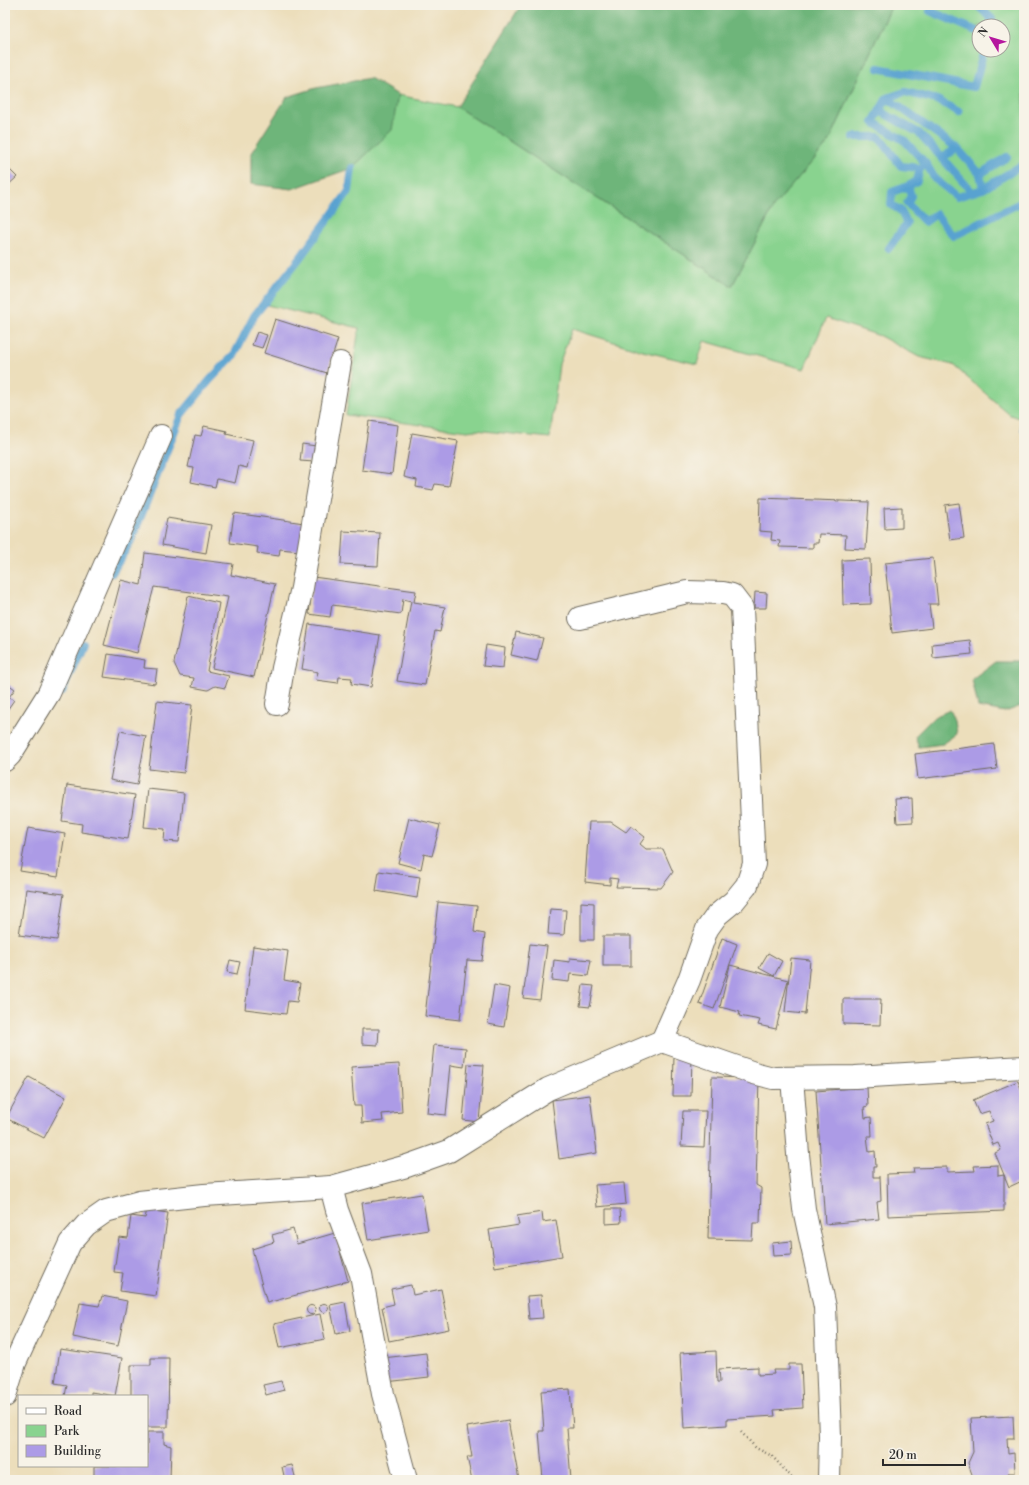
<svg xmlns="http://www.w3.org/2000/svg" width="1029" height="1485" viewBox="0 0 1029 1485" font-family="'Libre Bodoni',serif">
  <style>
    .green { fill: #89d38f; stroke: #5a7f5d; fill-rule: evenodd }
    .forest { fill: #6eb57a; stroke: #4c7052 }
    .lines { fill: none; stroke-linecap: round; stroke-linejoin: round }
    .stream { stroke: #59a2d0; stroke-width: 8 }
    .building { fill: #ac9be6 }
    .minor-casing { stroke: #6f6a5d; stroke-width: 24 }
    .path { stroke: #6f6a5d; stroke-width: 2.5; stroke-dasharray: 1 3; stroke-linecap: butt }
    .minor { stroke: #fff; stroke-width: 22 }
  </style>
  <rect width="100%" height="100%" fill="#f7f3e8"/>
  <filter id="ink" filterUnits="userSpaceOnUse"><feTurbulence type="fractalNoise" baseFrequency=".025" numOctaves="2"/><feDisplacementMap in="SourceGraphic" scale="8" xChannelSelector="R" yChannelSelector="G"/><feConvolveMatrix kernelMatrix="1 2 1 2 8 2 1 2 1" color-interpolation-filters="sRGB"/></filter>
  <filter id="wash" filterUnits="userSpaceOnUse"><feTurbulence type="fractalNoise" baseFrequency=".012" numOctaves="4" result="noise"/><feDisplacementMap in="SourceGraphic" scale="16" xChannelSelector="R" yChannelSelector="G"/><feGaussianBlur stdDeviation="0.9" result="paint"/><feColorMatrix in="noise" values="0 0 0 0 0 0 0 0 0 0 0 0 0 0 0 0 0 1.4 0 .05"/><feComposite in="paint" operator="in"/></filter>
  <g filter="url(#wash)">
    <rect width="100%" height="100%" fill="#ecdebb"/>
    <path class="green" d="M892,5H1024V420L1010,415L953,365L919,357L880,336L826,318L804,369L704,341L697,364L643,351L572,329L559,364L550,438L475,430L467,431L346,415L359,328L263,304L349,191L352,168L391,130L398,95L457,107L732,286L774,206L829,142ZM979,26H1003V50H979Z"/>
    <g class="forest">
      <polygon points="521,5 892,5 829,142 774,206 732,286 457,107"/>
      <polygon points="370,78 398,95 392,130 352,168 292,189 251,184 251,153 287,97 316,88"/>
      <polygon points="996,661 1024,661 1024,705 1005,712 978,707 972,679"/>
      <polygon points="950,710 955,720 957,734 943,744 919,747 915,736 934,717"/>
    </g>
    <g class="lines">
      <g class="stream">
        <polyline points="977,5 992,19 990,26"/>
        <polyline points="930,11 979,32"/>
        <polyline points="878,68 974,87 984,50"/>
        <polyline points="887,98 905,92 937,100 959,112"/>
        <polyline points="880,111 919,133 942,158 957,148"/>
        <polyline points="854,137 879,137 901,166 920,168 924,166"/>
        <polyline points="942,158 972,192"/>
        <polyline points="920,168 917,181 908,186 911,196 907,203 925,222 936,214 954,236 1022,202 1024,205"/>
        <polyline points="980,174 1007,157"/>
        <polyline points="983,189 980,174 957,148 887,98 873,122 905,141 927,165 935,179 957,197 983,189 1019,167"/>
        <polyline points="889,248 907,223 900,210 891,205 892,192 908,186"/>
        <polyline points="1024,427 1024,428"/>
        <polyline points="112,573 132,539 181,415 210,380 234,355 254,316 299,259 349,191 352,168"/>
        <polyline points="62,692 83,643"/>
      </g>
    </g>
    <g id="blocks">
      <g class="building">
        <polygon points="5,165 17,177 5,188"/>
        <polygon points="275,319 338,339 327,373 264,353"/>
        <polygon points="257,332 267,335 262,348 252,345"/>
        <polygon points="369,421 398,425 392,474 362,470"/>
        <polygon points="204,426 227,431 226,434 253,440 247,468 239,466 235,483 217,479 215,487 191,482 194,468 188,467 195,435 201,436"/>
        <polygon points="412,433 458,441 449,486 435,484 433,490 416,487 417,480 404,477"/>
        <polygon points="302,444 316,446 314,462 300,461"/>
        <polygon points="760,498 869,502 866,549 845,548 846,535 819,534 818,543 813,543 813,548 779,547 780,541 771,540 772,532 759,531"/>
        <polygon points="959,503 964,538 950,540 945,505"/>
        <polygon points="902,507 902,528 885,529 884,508"/>
        <polygon points="234,513 304,523 300,551 280,549 279,556 257,553 258,547 230,543"/>
        <polygon points="167,518 211,525 206,553 162,545"/>
        <polygon points="343,531 380,533 378,566 341,564"/>
        <polygon points="145,553 233,564 231,575 275,584 254,677 212,668 228,597 154,587 137,653 104,645 121,580 141,585"/>
        <polygon points="933,558 938,604 929,604 932,628 892,633 885,563"/>
        <polygon points="870,559 871,604 843,605 842,560"/>
        <polygon points="313,577 416,591 414,602 445,607 440,632 435,631 425,685 397,681 411,601 403,599 401,614 332,605 330,617 309,614"/>
        <polygon points="755,592 767,593 766,608 754,608"/>
        <polygon points="188,596 219,603 207,671 229,676 225,688 215,686 208,690 192,687 194,678 180,676 174,663"/>
        <polygon points="309,624 380,635 371,687 351,684 352,678 339,677 338,683 316,680 318,672 302,669"/>
        <polygon points="516,632 543,638 537,661 511,655"/>
        <polygon points="970,640 972,654 933,658 932,644"/>
        <polygon points="486,645 505,648 503,668 483,666"/>
        <polygon points="108,654 145,660 144,668 157,669 155,684 104,677"/>
        <polygon points="5,682 15,689 9,697 14,700 5,713"/>
        <polygon points="157,701 192,705 184,773 149,769"/>
        <polygon points="120,731 146,736 137,785 110,780"/>
        <polygon points="994,744 997,769 918,779 915,754"/>
        <polygon points="67,785 135,795 128,839 81,832 82,824 62,821"/>
        <polygon points="148,789 184,793 179,842 164,841 165,829 144,827"/>
        <polygon points="912,798 913,822 897,823 895,799"/>
        <polygon points="409,818 440,825 432,856 424,854 421,869 398,863"/>
        <polygon points="589,822 611,822 626,832 631,826 645,837 640,844 646,849 663,849 673,872 661,888 616,887 618,879 610,878 610,885 585,882"/>
        <polygon points="28,828 65,834 58,877 20,871"/>
        <polygon points="379,871 420,877 417,898 376,891"/>
        <polygon points="26,889 64,894 57,940 19,935"/>
        <polygon points="438,902 477,906 474,932 485,934 482,961 467,960 460,1020 425,1016"/>
        <polygon points="581,902 594,903 594,940 581,940"/>
        <polygon points="550,909 566,910 564,935 548,934"/>
        <rect x="603" y="936" width="28" height="30"/>
        <polygon points="722,938 737,944 714,1009 699,1004"/>
        <polygon points="530,944 547,946 540,1000 523,998"/>
        <polygon points="253,946 288,951 284,980 300,983 297,1002 288,1001 286,1014 245,1009"/>
        <polygon points="768,953 782,961 774,976 759,968"/>
        <polygon points="570,958 591,960 588,976 570,974 569,982 552,980 554,960 570,962"/>
        <polygon points="791,958 810,960 805,1014 785,1012"/>
        <polygon points="230,960 240,962 237,974 227,972"/>
        <polygon points="730,965 788,980 776,1029 758,1025 760,1020 739,1016 740,1012 720,1007"/>
        <polygon points="494,985 510,988 504,1027 488,1024"/>
        <polygon points="583,985 594,986 590,1007 580,1006"/>
        <polygon points="843,999 881,999 880,1025 843,1024"/>
        <polygon points="362,1029 379,1029 378,1045 362,1044"/>
        <polygon points="434,1045 466,1048 464,1067 451,1065 446,1115 427,1113"/>
        <polygon points="674,1055 692,1055 691,1096 673,1096"/>
        <polygon points="399,1064 402,1112 382,1114 383,1121 362,1123 361,1106 354,1106 351,1067"/>
        <polygon points="468,1064 484,1065 479,1122 463,1120"/>
        <polygon points="29,1077 66,1097 44,1138 6,1118"/>
        <polygon points="712,1077 759,1078 756,1185 761,1188 760,1223 753,1223 752,1240 708,1239"/>
        <polygon points="1018,1081 1024,1096 1024,1180 1009,1187 995,1153 1001,1150 998,1143 993,1145 985,1124 993,1121 989,1111 979,1114 973,1100"/>
        <polygon points="867,1087 868,1106 864,1107 865,1118 871,1117 872,1136 867,1136 869,1152 875,1151 876,1167 873,1167 873,1177 880,1177 881,1201 877,1202 879,1219 825,1224 816,1091"/>
        <polygon points="590,1095 597,1153 559,1159 552,1100"/>
        <polygon points="683,1111 706,1111 704,1147 681,1146"/>
        <polygon points="998,1165 998,1176 1004,1175 1004,1211 888,1216 887,1174 914,1173 913,1168 947,1167 947,1172 975,1171 974,1166"/>
        <polygon points="624,1183 626,1204 597,1207 595,1185"/>
        <polygon points="422,1194 428,1230 368,1240 362,1203"/>
        <polygon points="606,1209 620,1209 621,1223 606,1224"/>
        <polygon points="147,1210 168,1213 156,1296 120,1291 123,1273 114,1272 119,1237 128,1238 131,1216 145,1218"/>
        <polygon points="542,1212 543,1222 556,1220 562,1256 495,1267 489,1230 519,1225 517,1216"/>
        <polygon points="293,1229 297,1244 335,1233 348,1281 267,1303 252,1249 274,1242 272,1235"/>
        <polygon points="791,1241 792,1255 773,1256 772,1243"/>
        <polygon points="411,1285 413,1295 441,1289 449,1329 389,1341 382,1307 394,1304 391,1289"/>
        <polygon points="541,1295 543,1318 529,1319 527,1296"/>
        <polygon points="102,1296 127,1301 118,1346 73,1337 80,1303 99,1306"/>
        <polygon points="345,1302 350,1331 336,1334 330,1305"/>
        <circle cx="324" cy="1308" r="4.5"/>
        <circle cx="311" cy="1310" r="4.5"/>
        <polygon points="320,1314 325,1339 279,1348 274,1324"/>
        <polygon points="60,1349 122,1358 115,1396 91,1392 91,1396 65,1396 67,1385 55,1383"/>
        <polygon points="716,1351 717,1382 720,1382 719,1369 758,1367 758,1375 774,1374 773,1370 789,1370 789,1364 801,1364 803,1408 774,1410 775,1416 727,1419 727,1425 684,1428 680,1353"/>
        <polygon points="426,1353 429,1377 386,1382 383,1358"/>
        <polygon points="151,1358 169,1358 168,1427 147,1427 147,1396 131,1396 131,1365 151,1365"/>
        <polygon points="281,1381 284,1390 266,1395 263,1385"/>
        <polygon points="570,1389 573,1428 567,1428 571,1480 543,1480 539,1431 544,1431 541,1391"/>
        <polygon points="1013,1416 1014,1438 1007,1438 1008,1454 1014,1453 1015,1473 1008,1473 1008,1480 974,1480 968,1463 973,1452 971,1418"/>
        <polygon points="508,1420 519,1480 472,1480 467,1457 472,1457 467,1427"/>
        <polygon points="147,1432 164,1432 164,1444 171,1446 170,1480 94,1480 94,1466 147,1466"/>
        <polygon points="292,1465 296,1480 285,1480 282,1467"/>
      </g>
    </g>
  </g>
  <g filter="url(#ink)">
    <use href="#blocks" fill-opacity="0" stroke="#6f6a5d" stroke-width="1"/>
    <g class="lines">
      <defs>
        <g id="minor">
          <polyline points="580,618 687,592 723,593 732,595 742,608 754,864 747,885 734,901 717,915 707,929 689,980 662,1041"/>
          <polyline points="277,704 283,668 302,588 340,363"/>
          <polyline points="5,760 10,755 49,693 161,436"/>
          <polyline points="792,1078 798,1154 804,1209 825,1307 830,1436 829,1480"/>
          <polyline points="331,1187 337,1210 361,1274 383,1394 406,1480"/>
          <polyline points="5,1396 15,1363 70,1243 86,1225 106,1211 139,1202 204,1195 331,1187 407,1166 449,1151 548,1089 662,1041 754,1073 773,1078 855,1077 1024,1067"/>
        </g>
      </defs>
      <use href="#minor" class="minor-casing"/>
      <polyline class="path" points="741,1432 756,1448 772,1456 794,1480"/>
      <use href="#minor" class="minor"/>
    </g>
  </g>
  <rect width="1029" height="1485" fill="none" stroke="#f7f3e8" stroke-width="20"/>
  <rect x="18" y="1395" width="130" height="72" fill="#f7f3e8" stroke="#a5a39c"/>
  <rect x="26" y="1408" width="20" height="6" fill="#ffffff" stroke="#a5a39c"/>
  <text x="54" y="1415" font-size="12" fill="#2b2b2b">Road</text>
  <rect x="26" y="1425" width="20" height="12" fill="#89d38f" stroke="#a5a39c"/>
  <text x="54" y="1435" font-size="12" fill="#2b2b2b">Park</text>
  <rect x="26" y="1445" width="20" height="12" fill="#ac9be6" stroke="#a5a39c"/>
  <text x="54" y="1455" font-size="12" fill="#2b2b2b">Building</text>
  <g transform="translate(991 38) rotate(308)"><circle r="19" fill="#f7f3e8" stroke="#a5a39c"/>
  <path d="M0-3L7 15L0 10L-7 15Z" fill="#b5179e"/>
  <text y="-6" font-size="11" font-weight="bold" text-anchor="middle" fill="#2b2b2b">N</text>
  </g>
  <path d="M883 1459v6h82v-6" fill="none" stroke="#2b2b2b" stroke-width="2"/>
  <text x="889" y="1459" font-size="12" fill="#2b2b2b" stroke="#f7f3e8" stroke-width="3" paint-order="stroke">20 m</text>
</svg>
